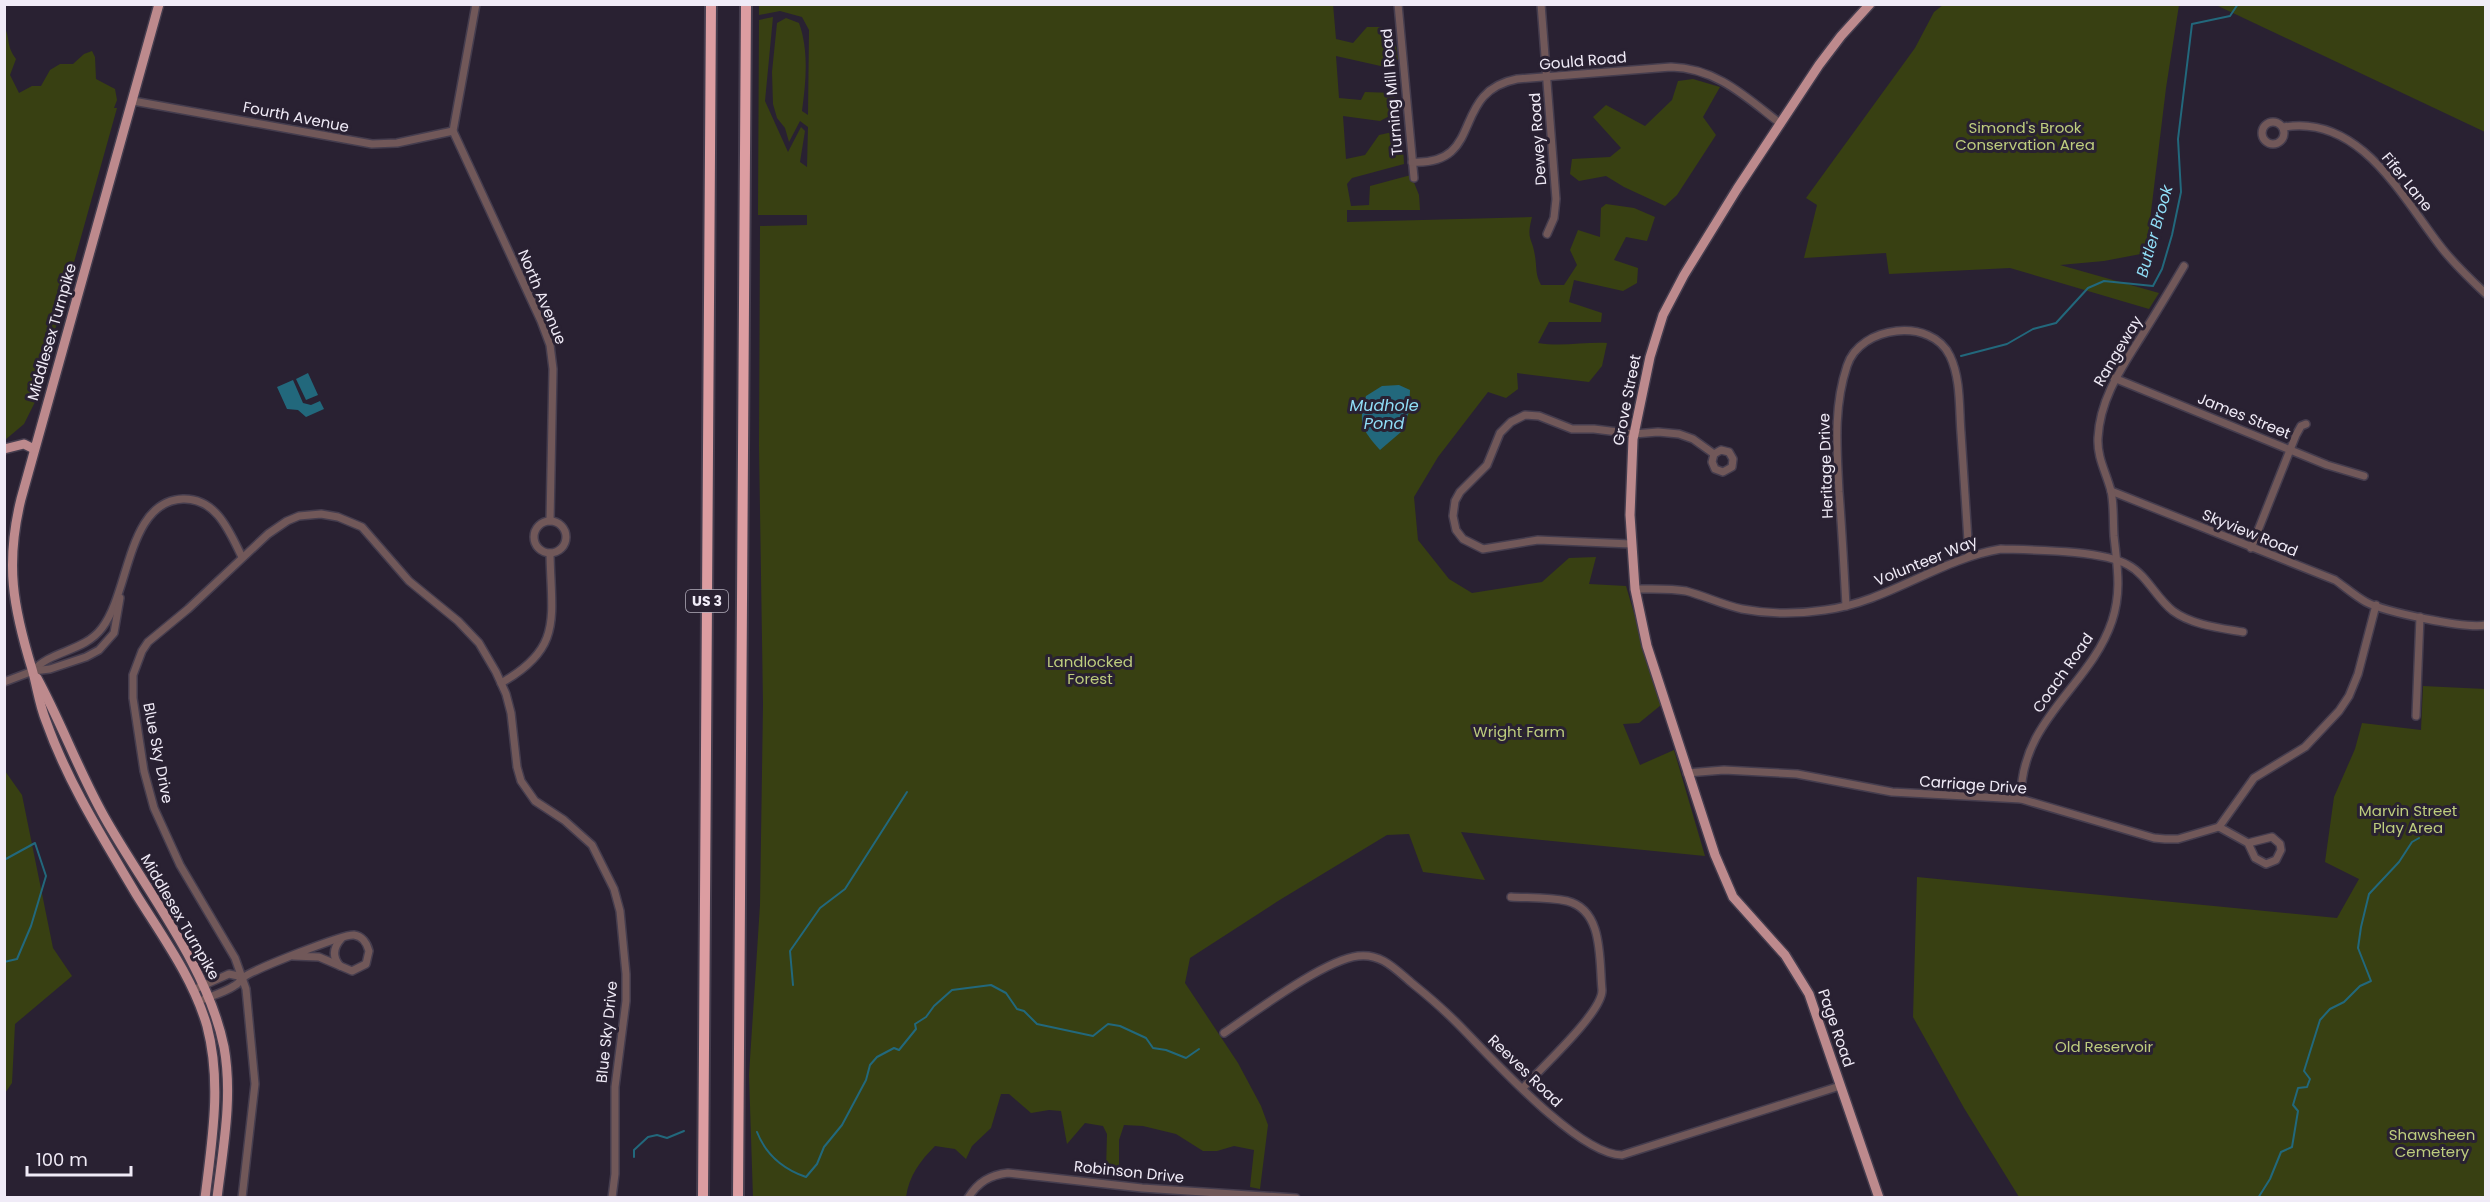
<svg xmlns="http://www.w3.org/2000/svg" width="2490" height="1202" viewBox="0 0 2490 1202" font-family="Poppins,sans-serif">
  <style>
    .green { fill: #384012 }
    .water { fill: #22687c }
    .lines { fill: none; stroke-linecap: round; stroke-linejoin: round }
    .stream { stroke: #22687c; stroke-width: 2 }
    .minor-casing { stroke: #453d4e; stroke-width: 10 }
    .major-casing { stroke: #453d4e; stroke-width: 12 }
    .highway-casing { stroke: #453d4e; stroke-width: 14 }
    .minor { stroke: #715859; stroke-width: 7 }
    .major { stroke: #bd8a8d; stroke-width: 9 }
    .highway { stroke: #dc9da1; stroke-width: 10 }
    .labels { text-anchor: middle; stroke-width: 6; stroke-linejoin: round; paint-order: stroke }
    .shield { fill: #292132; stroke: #b4aebc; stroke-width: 1.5 }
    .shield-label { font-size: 14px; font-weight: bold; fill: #f0ebf7 }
    .street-label { font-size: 15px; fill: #f0ebf7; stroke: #292132 }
    .park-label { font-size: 15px; fill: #becd7e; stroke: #292132 }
    .water-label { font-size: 16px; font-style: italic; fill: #90def7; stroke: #292132 }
  </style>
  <rect width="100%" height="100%" fill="#292132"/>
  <g class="green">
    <path d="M1333,4L1336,39L1353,43L1367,27H1393L1398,59L1385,67L1336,56L1339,98L1361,100L1365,92L1393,93L1401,110L1380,121L1343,116L1346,159L1365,155L1379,135L1402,130L1404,164L1352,178L1347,184L1351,206L1369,205L1370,186L1411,175L1419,195L1420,210H1347V222L1532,217C1526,241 1532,236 1535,256C1537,268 1535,274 1541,285H1564L1577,265L1570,250L1578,230L1600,237L1601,208L1606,204L1634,208L1655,217L1647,241L1626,237L1614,260L1638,268L1637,283L1623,291L1574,280L1569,302L1602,313L1601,322H1549L1538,343C1561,347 1584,342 1607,343L1602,366L1589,382L1517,373L1518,389L1506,398L1488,392L1438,457L1414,497L1418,540L1449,579L1472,593L1542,582L1569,558L1596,557L1589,584L1626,586L1661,705L1639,723L1623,724L1640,765L1674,750L1705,856L1461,832L1485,880L1423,872L1409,834L1387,835L1278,901L1190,958L1185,983L1238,1063L1261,1106L1268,1125L1260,1189L1250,1187L1254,1150L1234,1146L1217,1151H1203L1176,1134L1143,1126L1124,1125L1119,1140V1171H1106L1107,1134L1103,1126L1085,1123L1067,1144L1061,1111L1049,1110L1031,1113L1009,1094H1001L991,1128L972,1146L966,1159L955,1149L935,1146C920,1161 909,1176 906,1197L753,1198L749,1075L760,905L763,704L759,446L760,226L807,225V215H758L759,20L773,17L765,101L788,152L801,127L805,131L800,162L807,167L808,127L800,121L789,142L785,128L777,118L773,104L772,72L777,23L786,18L799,23C809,51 806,81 802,111L808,115L809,30L802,17L780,11L759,15V5Z"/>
    <polygon points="1943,5 2179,5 2166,88 2146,253 2104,261 2060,265 2159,293 2149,309 2010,268 1889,274 1886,253 1804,258 1817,205 1806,198 1915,48 1934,12"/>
    <polygon points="2216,5 2485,5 2485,132"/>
    <path d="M5,29C10,37 6,46 16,59L10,75L19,93L32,86H41L50,70L60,64H73L84,54L92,51L95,57L96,79L115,89L117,100L114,108H117L35,402L24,424L5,440Z"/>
    <polygon points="1693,79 1720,87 1703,117 1716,135 1677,195 1665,206 1624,187 1606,176 1579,181 1570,174 1572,159 1610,157 1621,148 1593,117 1606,105 1645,126 1672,100 1678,81"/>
    <polygon points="2423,686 2485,689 2485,1197 2019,1197 1964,1108 1913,1017 1917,877 2337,918 2359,879 2325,862 2334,797 2355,749 2362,723 2421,730"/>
    <polygon points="5,771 22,795 53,948 72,976 15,1024 12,1083 5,1093"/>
  </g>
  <g class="water">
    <polygon points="308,373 318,395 306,400 296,379"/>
    <polygon points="293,380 303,403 311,405 320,401 324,409 306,417 298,410 287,409 277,387"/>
    <path d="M1399,385L1410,390L1409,412L1401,432L1380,450C1361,429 1358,422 1366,396L1382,386Z"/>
  </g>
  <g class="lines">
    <g class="stream">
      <polyline points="1961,356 2007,344 2033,329 2056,323 2088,288 2104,281 2153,286 2162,269 2172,235 2181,192 2178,139 2192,24 2230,16 2238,4"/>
      <polyline points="4,860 35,843 46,876 31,926 17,959 4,962"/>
      <polyline points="793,985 790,951 820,908 845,889 907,792"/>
      <path d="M757,1132C766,1155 783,1169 806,1177L817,1164L824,1147L842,1125L866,1080L870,1065L877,1057L894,1048L899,1050L916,1029L915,1024L926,1017L934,1006L952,990L991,985L1006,993L1017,1009L1024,1011L1037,1024L1093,1036L1108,1024L1120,1026L1146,1038L1153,1048L1166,1050L1186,1058L1199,1049"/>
      <polyline points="634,1157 634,1150 648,1137 657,1135 667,1138 684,1131"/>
      <polyline points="2258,1198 2270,1179 2281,1152 2292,1147 2298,1111 2293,1105 2298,1088 2307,1087 2310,1079 2304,1071 2320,1020 2330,1009 2344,1002 2360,986 2371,981 2358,948 2361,927 2369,894 2399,862 2412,842 2419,838"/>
    </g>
    <defs>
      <g id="minor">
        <polyline points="476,4 453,131 541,321 550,345 553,369 550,521"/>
        <polyline points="1398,4 1414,178"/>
        <polyline points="1541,4 1556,199 1554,218 1547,234"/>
        <polyline points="133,101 372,144 397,143 453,131"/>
        <circle cx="2273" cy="133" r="11"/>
        <path d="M2284,127C2360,114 2402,197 2441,247C2454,264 2470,279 2486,294"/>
        <path d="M1412,162C1486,166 1449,92 1517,79L1671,67C1717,68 1747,98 1781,124"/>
        <polyline points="2114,378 2327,465 2364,476"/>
        <path d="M2111,491L2335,580C2345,587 2355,596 2366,602C2385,612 2465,629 2486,625"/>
        <circle cx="550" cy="537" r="16"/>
        <polyline points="1631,544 1538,540 1483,549 1463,539 1456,530 1453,516 1455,501 1460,492 1487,465 1500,433 1511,422 1525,415 1539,416 1572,429 1594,429 1634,434 1658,432 1679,434 1693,439 1714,454 1721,450 1729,452 1733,459 1732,467 1723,472 1715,469 1712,462 1714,454"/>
        <polyline points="2251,548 2296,435 2301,426 2306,424"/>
        <path d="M1635,589C1652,589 1670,588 1686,591C1705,596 1723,605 1742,609C1768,614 1799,614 1825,610C1888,602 1939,559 2001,549C2032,550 2103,550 2128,565C2147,575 2156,598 2173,611C2192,625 2220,628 2243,632"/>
        <path d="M1846,606C1844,568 1842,530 1839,492C1837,449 1833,408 1847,366C1860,325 1932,317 1950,356C1961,379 1959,408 1961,433C1964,474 1966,515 1969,556"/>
        <path d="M33,671C51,650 84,652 102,628C130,592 127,501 183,499C217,498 230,533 242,557"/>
        <polyline points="4,682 33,671 50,669 86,657 99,650 114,633 120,598"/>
        <path d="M501,683C564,648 551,617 550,553"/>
        <polyline points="2416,716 2420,617"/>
        <polyline points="1687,773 1724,770 1797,774 1892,792 2021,799 2154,838 2165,839 2178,839 2219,827 2248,843 2255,858 2266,864 2276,860 2281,850 2280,844 2272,837 2248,843"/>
        <path d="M2021,799C2020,719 2090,687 2112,621C2122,591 2117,566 2114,536C2113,521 2114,504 2111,491C2106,472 2097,458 2098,438C2100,397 2123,366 2144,332C2158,310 2171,288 2184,266"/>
        <polyline points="2219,827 2254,778 2305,747 2339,711 2349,696 2358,674 2376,605"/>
        <path d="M1511,897C1529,898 1549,897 1567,901C1604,910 1599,960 1602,990C1603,1012 1540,1069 1523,1088"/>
        <path d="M340,966C332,957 333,948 341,939"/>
        <polyline points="193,990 229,974 243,977"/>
        <path d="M204,999C214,995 225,992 234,986C239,984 241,979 244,977C255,969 343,934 354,935C362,936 367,943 369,951L366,964L352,971L319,957L293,956"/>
        <path d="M1224,1033C1255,1012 1324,960 1358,956C1382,953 1396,970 1413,984C1428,996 1443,1009 1457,1023C1490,1056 1578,1155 1622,1155L1840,1086"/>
        <polyline points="242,1198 255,1084 246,989 235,958 180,865 154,808 144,771 133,698 133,675 142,651 148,642 188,609 268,534 287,521 299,516 321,514 338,517 362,527 409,581 458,621 479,643 496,672 506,694 511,713 517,767 521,781 535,801 564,820 592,845 614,889 620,911 626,974 626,1001 615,1087 615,1174 612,1198"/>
        <path d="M968,1198C978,1182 990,1175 1008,1173L1142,1188L1296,1198"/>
      </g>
      <g id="major">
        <path d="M159,4L21,499C5,564 13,607 32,669C37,686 39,704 46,721C68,783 103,838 136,894C162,936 193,978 207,1026C222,1083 212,1140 205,1198"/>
        <polyline points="1870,4 1841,36 1819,65 1737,189 1684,275 1663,315 1650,357 1633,439 1630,515 1635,589 1647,646 1715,855 1733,897 1785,955 1809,994 1879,1198"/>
        <polyline points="4,449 24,444 34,449"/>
        <path d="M37,678C62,724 79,772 105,818C145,889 208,967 224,1047C233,1097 223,1148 217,1198"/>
      </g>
      <g id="highway">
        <polyline points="703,1198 711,4"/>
        <polyline points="738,1198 746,4"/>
      </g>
    </defs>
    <use href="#minor" class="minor-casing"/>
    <use href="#major" class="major-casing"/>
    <use href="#highway" class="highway-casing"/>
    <use href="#minor" class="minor"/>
    <use href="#major" class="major"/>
    <use href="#highway" class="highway"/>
  </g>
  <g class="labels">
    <rect class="shield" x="686" y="590" width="42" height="22" rx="4.5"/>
    <g class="shield-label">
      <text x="707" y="606">US 3</text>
    </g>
    <g class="street-label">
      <text transform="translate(1583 61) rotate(-5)" y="5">Gould Road</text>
      <text transform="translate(1392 92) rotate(-95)" y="5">Turning Mill Road</text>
      <text transform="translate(296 117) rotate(11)" y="5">Fourth Avenue</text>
      <text transform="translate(1538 139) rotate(-94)" y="5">Dewey Road</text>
      <text transform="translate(2407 182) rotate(51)" y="5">Fifer Lane</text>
      <text transform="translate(542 297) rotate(67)" y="5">North Avenue</text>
      <text transform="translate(52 332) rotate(-74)" y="5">Middlesex Turnpike</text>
      <text transform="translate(2118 351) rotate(-59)" y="5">Rangeway</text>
      <text transform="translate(1627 400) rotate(-79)" y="5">Grove Street</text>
      <text transform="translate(2244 416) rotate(22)" y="5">James Street</text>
      <text transform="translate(1826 466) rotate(-92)" y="5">Heritage Drive</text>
      <text transform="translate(2250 533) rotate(22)" y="5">Skyview Road</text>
      <text transform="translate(1926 561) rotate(-22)" y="5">Volunteer Way</text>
      <text transform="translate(2063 673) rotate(-55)" y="5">Coach Road</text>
      <text transform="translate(158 753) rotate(79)" y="5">Blue Sky Drive</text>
      <text transform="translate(1973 785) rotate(4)" y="5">Carriage Drive</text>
      <text transform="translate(180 917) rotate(60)" y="5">Middlesex Turnpike</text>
      <text transform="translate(1836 1028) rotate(71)" y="5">Page Road</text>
      <text transform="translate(607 1032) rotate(-84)" y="5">Blue Sky Drive</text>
      <text transform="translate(1525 1071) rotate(44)" y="5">Reeves Road</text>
      <text transform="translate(1129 1172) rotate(6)" y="5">Robinson Drive</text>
    </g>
    <g class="park-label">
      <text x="2025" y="133">Simond's Brook<tspan x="2025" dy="17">Conservation Area</tspan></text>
      <text x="1090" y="667">Landlocked<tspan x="1090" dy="17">Forest</tspan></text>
      <text x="1519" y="737">Wright Farm</text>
      <text x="2408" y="816">Marvin Street<tspan x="2408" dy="17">Play Area</tspan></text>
      <text x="2104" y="1052">Old Reservoir</text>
      <text x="2432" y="1140">Shawsheen<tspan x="2432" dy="17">Cemetery</tspan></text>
    </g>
    <g class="water-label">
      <text transform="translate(2154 231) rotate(-74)" y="6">Butler Brook</text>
      <text x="1384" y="411">Mudhole<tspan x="1384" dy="18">Pond</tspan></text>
    </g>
  </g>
  <rect width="2490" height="1202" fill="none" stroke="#f0ebf7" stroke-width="12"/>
  <path d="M27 1166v9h104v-9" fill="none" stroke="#f0ebf7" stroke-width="3"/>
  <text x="36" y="1166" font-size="18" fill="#f0ebf7" stroke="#292132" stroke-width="4.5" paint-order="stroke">100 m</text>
</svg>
